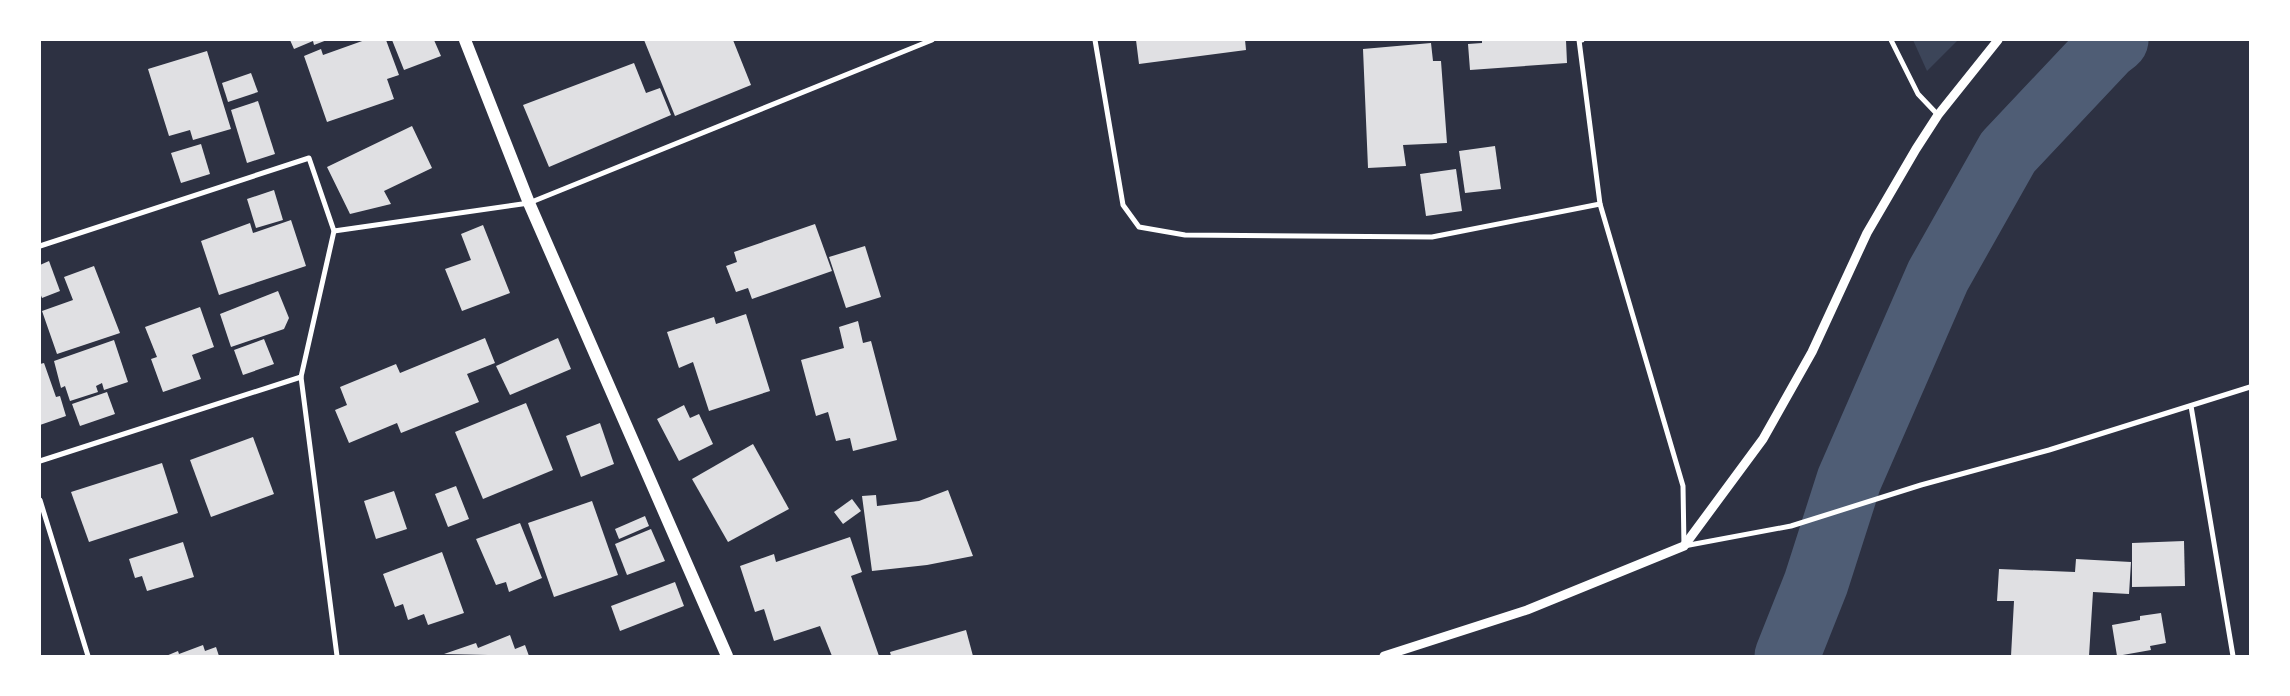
<svg xmlns="http://www.w3.org/2000/svg" width="2290" height="696" viewBox="0 0 2290 696" font-family="'IBM Plex Sans',sans-serif">
  <style>
    .green { fill: #3c4559 }
    .lines { fill: none; stroke-linecap: round; stroke-linejoin: round }
    .river { stroke: #4f5d75; stroke-width: 65 }
    .building { fill: #e0e0e3 }
    .minor { stroke: #fff; stroke-width: 5 }
    .tertiary { stroke: #fff; stroke-width: 9 }
    .primary { stroke: #fff; stroke-width: 12 }
  </style>
  <rect width="100%" height="100%" fill="#2d3142"/>
  <polygon class="green" points="1913,40 1958,40 1927,71"/>
  <g class="lines">
    <polyline class="river" points="1787,656 1816,583 1849,480 1938,276 2008,152 2107,47 2116,40"/>
  </g>
  <g class="building">
    <polygon points="290,40 327,40 314,45 313,41 294,49"/>
    <polygon points="365,40 386,40 399,75 387,79 394,99 327,122 304,56 321,49 323,55"/>
    <polygon points="392,40 434,40 441,56 404,70"/>
    <polygon points="644,40 733,40 751,85 675,116"/>
    <polygon points="1136,40 1245,40 1246,50 1139,64"/>
    <polygon points="1482,40 1566,40 1567,63 1470,70 1468,44 1482,43"/>
    <polygon points="1431,43 1433,61 1441,61 1447,143 1403,145 1406,166 1368,168 1363,49"/>
    <polygon points="207,51 231,129 193,140 190,130 169,136 148,69"/>
    <polygon points="634,63 646,93 660,88 671,115 549,167 523,105"/>
    <polygon points="251,73 258,92 228,102 222,83"/>
    <polygon points="258,101 275,154 247,163 231,110"/>
    <polygon points="412,126 432,168 384,191 391,204 350,214 327,167"/>
    <polygon points="201,144 210,174 181,183 171,153"/>
    <polygon points="1495,146 1501,189 1465,193 1459,151"/>
    <polygon points="1456,169 1462,211 1426,216 1420,174"/>
    <polygon points="274,190 283,220 256,228 247,199"/>
    <polygon points="291,220 306,266 219,295 201,241 250,223 253,233"/>
    <polygon points="815,224 832,271 752,299 748,288 736,292 726,266 737,262 734,252"/>
    <polygon points="483,225 510,293 462,311 445,269 471,260 461,234"/>
    <polygon points="865,246 881,297 846,308 829,257"/>
    <polygon points="49,261 60,291 42,298 40,293 40,265"/>
    <polygon points="94,266 120,333 57,354 42,311 73,300 64,277"/>
    <polygon points="278,291 289,318 284,329 231,347 220,314"/>
    <polygon points="200,307 214,347 192,355 201,379 163,392 151,359 157,357 145,327"/>
    <polygon points="746,314 770,391 709,411 693,362 679,368 667,332 714,317 716,324"/>
    <polygon points="858,321 863,343 871,341 897,440 853,451 850,438 836,441 828,412 816,416 801,360 844,348 839,327"/>
    <polygon points="485,338 495,363 467,374 479,402 401,433 397,423 349,443 335,410 347,405 340,387 396,364 400,373"/>
    <polygon points="558,338 571,369 510,395 496,366"/>
    <polygon points="264,339 274,364 243,375 234,350"/>
    <polygon points="114,340 128,382 104,390 102,383 96,386 98,392 70,401 65,386 61,388 54,361"/>
    <polygon points="44,363 56,397 60,396 66,416 40,425 40,364"/>
    <polygon points="107,392 115,414 80,426 72,404"/>
    <polygon points="526,403 553,470 483,499 455,432"/>
    <polygon points="684,405 690,418 699,414 713,444 679,461 657,419"/>
    <polygon points="600,423 614,464 581,477 566,436"/>
    <polygon points="253,437 274,494 211,517 190,460"/>
    <polygon points="753,444 789,509 728,542 692,479"/>
    <polygon points="162,463 178,513 89,542 71,492"/>
    <polygon points="456,486 469,519 448,527 435,494"/>
    <polygon points="948,490 973,556 927,565 872,571 862,496 876,495 877,506 919,501"/>
    <polygon points="394,491 407,529 376,539 364,501"/>
    <polygon points="852,499 861,511 843,524 834,512"/>
    <polygon points="592,501 618,575 554,597 528,523"/>
    <polygon points="645,516 649,526 619,539 615,529"/>
    <polygon points="520,523 542,578 509,592 506,582 496,585 476,539"/>
    <polygon points="651,529 665,561 627,575 615,544"/>
    <polygon points="850,537 862,572 851,576 879,656 832,656 820,626 774,641 764,609 755,612 740,566 774,554 776,562"/>
    <polygon points="2184,541 2185,586 2132,587 2132,543"/>
    <polygon points="183,542 194,577 147,591 142,576 135,578 129,559"/>
    <polygon points="442,552 464,613 428,625 424,614 408,620 403,604 395,607 383,574"/>
    <polygon points="2076,559 2131,562 2129,594 2093,592 2089,656 2011,656 2014,601 1997,601 1999,569 2075,572"/>
    <polygon points="675,582 684,606 620,631 611,606"/>
    <polygon points="2161,613 2166,643 2150,646 2151,650 2117,656 2112,625 2140,620 2140,616"/>
    <polygon points="966,630 973,656 891,656 890,652"/>
    <polygon points="510,635 515,649 525,645 529,656 444,654 476,643 478,648"/>
    <polygon points="203,645 205,651 216,647 219,656 166,656 178,651 179,654"/>
  </g>
  <g class="lines">
    <g class="minor">
      <polyline points="1095,40 1123,205 1139,227 1185,235 1432,237 1600,204 1579,40 1582,40"/>
      <polyline points="1891,40 1918,94 1938,115"/>
      <polyline points="1600,204 1683,486 1684,546 1791,526 1921,485 2049,450 2250,387"/>
      <polyline points="334,231 529,203 932,40"/>
      <polyline points="40,246 309,158 334,231 301,377 337,656"/>
      <polyline points="2191,406 2233,656"/>
      <polyline points="40,461 301,377"/>
      <polyline points="40,500 88,656"/>
    </g>
    <polyline class="tertiary" points="1384,656 1527,610 1684,546 1763,439 1812,352 1867,233 1916,149 1938,115 1998,40"/>
    <polyline class="primary" points="465,40 529,203 727,656"/>
  </g>
  <rect width="2290" height="696" fill="none" stroke="#ffffff" stroke-width="82"/>
</svg>
